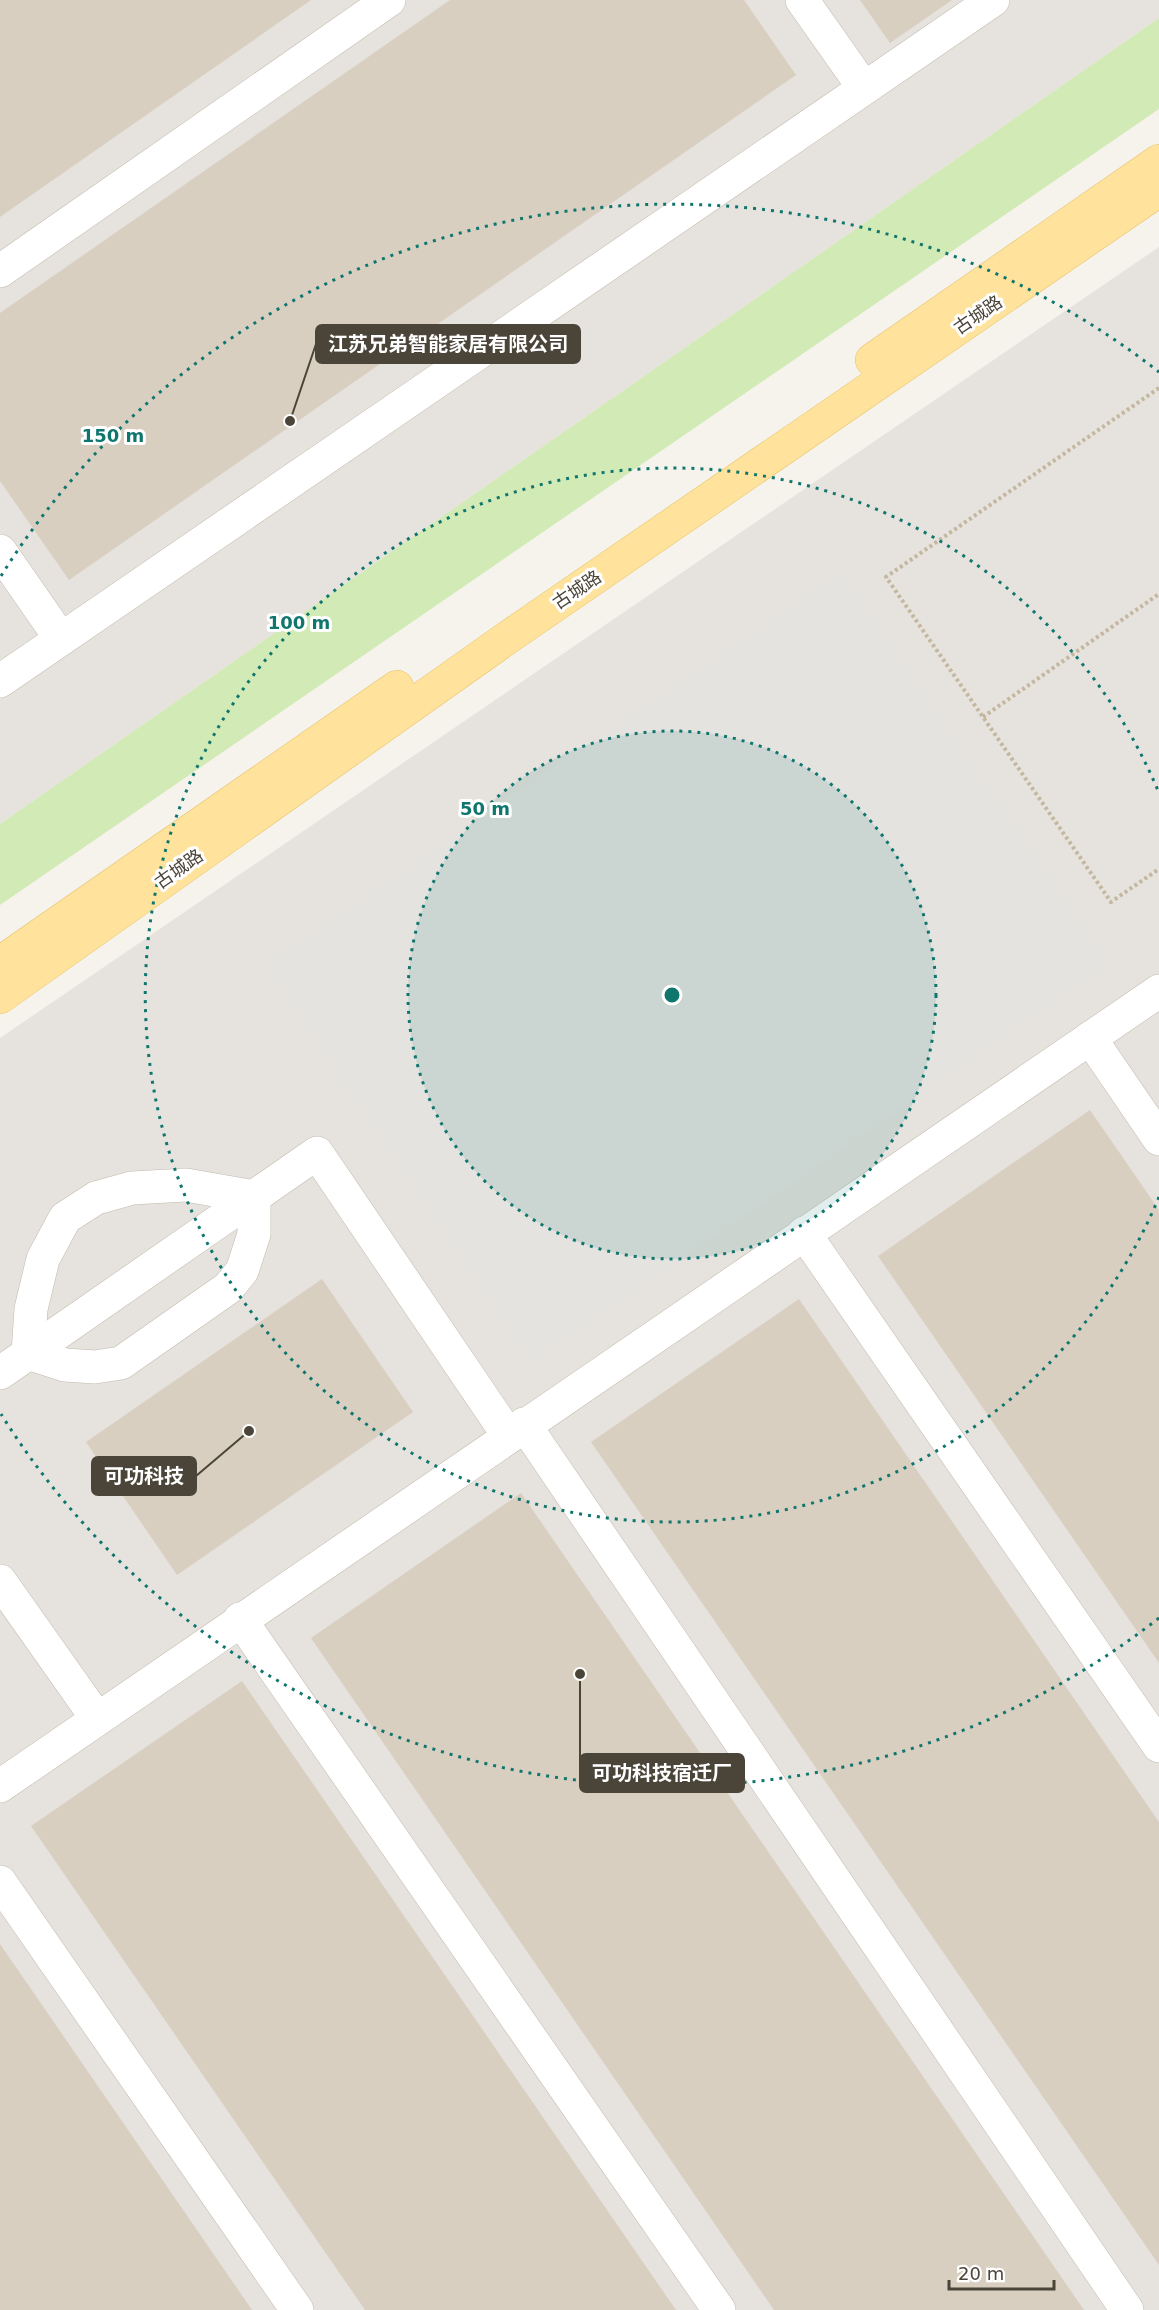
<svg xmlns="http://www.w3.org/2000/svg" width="1159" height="2310" viewBox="0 0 1159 2310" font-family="'DejaVu Sans','Noto Sans SC',sans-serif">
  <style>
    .industrial { fill: #e6e2dd }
    .green { fill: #d2eab5 }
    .parking { fill: #e5e3e0 }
    .building { fill: #d8cfc1 }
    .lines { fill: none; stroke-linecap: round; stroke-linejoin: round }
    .minor-casing { stroke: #c2bbae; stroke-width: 34 }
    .major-casing { stroke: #e6c16a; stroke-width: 34 }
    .path { stroke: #c4b79f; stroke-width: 4; stroke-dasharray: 3 3; stroke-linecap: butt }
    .minor { stroke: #fff; stroke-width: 33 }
    .major { stroke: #ffe39c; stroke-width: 33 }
    .ring { fill: none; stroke: #0f766e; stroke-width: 3; stroke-dasharray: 3 6 }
    .labels { text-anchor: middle; stroke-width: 6; stroke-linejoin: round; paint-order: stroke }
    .street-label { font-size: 18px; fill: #4b4439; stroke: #fff }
    .centre { fill: #0f766e; stroke: #fff; stroke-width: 3 }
    .ring-label { font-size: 18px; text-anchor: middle; font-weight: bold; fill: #0f766e; stroke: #fff; stroke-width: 6; stroke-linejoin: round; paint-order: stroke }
    .leader { fill: none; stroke: #4b4439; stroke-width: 2 }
    .callout-dot { fill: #4b4439; stroke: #fff; stroke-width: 2 }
    .callout { fill: #4b4439; stroke: #4b4439; stroke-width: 2 }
    .callout-label { font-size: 20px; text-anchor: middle; font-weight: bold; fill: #fff }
  </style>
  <rect width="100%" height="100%" fill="#f6f3ec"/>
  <g class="industrial">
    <polygon points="0,0 1159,0 1159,18 0,824"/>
    <polygon points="1159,247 1159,2310 0,2310 0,1038"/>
  </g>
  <polygon class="green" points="1159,18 1159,109 0,905 0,824"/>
  <polygon class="parking" points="843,569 1112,964 529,1365 261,966"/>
  <g class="building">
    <polygon points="0,0 311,0 0,217"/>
    <polygon points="450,0 744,0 796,75 69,580 0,481 0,313"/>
    <polygon points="860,0 952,0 890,43"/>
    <polygon points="1090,1110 1159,1210 1159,1663 878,1256"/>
    <polygon points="322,1279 413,1412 177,1575 86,1442"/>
    <polygon points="799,1299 1159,1822 1159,2265 591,1442"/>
    <polygon points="521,1493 1084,2310 774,2310 311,1638"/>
    <polygon points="242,1681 676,2310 365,2310 31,1826"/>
    <polygon points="0,1944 252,2310 0,2310"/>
  </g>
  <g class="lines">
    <defs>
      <g id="minor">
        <polyline points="802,0 864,88"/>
        <polyline points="0,271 389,0"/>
        <polyline points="0,551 61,639"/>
        <polyline points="0,681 993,0"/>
        <polyline points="1090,1038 1159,1139"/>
        <polygon points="186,1185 254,1197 254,1234 242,1271 228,1288 121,1363 95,1367 65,1365 28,1353 31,1309 43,1259 65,1218 96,1198 132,1188"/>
        <polyline points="804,1233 1159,1746"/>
        <polyline points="0,1373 317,1153 508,1435"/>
        <polyline points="524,1424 1127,2310"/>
        <polyline points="0,1581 96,1717"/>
        <polyline points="240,1619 719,2310"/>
        <polyline points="0,1786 1159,991"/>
        <polyline points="0,1882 297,2310"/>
      </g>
      <g id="major">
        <polyline points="872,360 1159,161"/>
        <polyline points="0,963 397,687"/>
        <polyline points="0,997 507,638 1159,190"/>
      </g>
    </defs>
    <use href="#minor" class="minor-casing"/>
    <use href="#major" class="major-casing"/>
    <g class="path">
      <polyline points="1159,388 886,577 1111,902 1159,869"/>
      <polyline points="983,717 1159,594"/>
    </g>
    <use href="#minor" class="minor"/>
    <use href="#major" class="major"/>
  </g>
  <circle cx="672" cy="995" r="264" fill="#0f766e" fill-opacity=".12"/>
  <g class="ring">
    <circle cx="672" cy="995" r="264"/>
    <path d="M1159 1197A527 527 0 1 1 1159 793"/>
    <path d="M1159 1618A791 791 0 0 1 1 1414M1 576A791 791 0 0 1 1159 372"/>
  </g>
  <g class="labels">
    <g class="street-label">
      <text transform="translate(978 315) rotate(-34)" y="6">古城路</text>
      <text transform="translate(577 590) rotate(-34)" y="6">古城路</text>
      <text transform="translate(179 869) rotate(-35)" y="6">古城路</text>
    </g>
  </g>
  <circle cx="672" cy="995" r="9" class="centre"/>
  <g class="ring-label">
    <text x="113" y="442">150 m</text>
    <text x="299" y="629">100 m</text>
    <text x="485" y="815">50 m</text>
  </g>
  <path class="leader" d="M290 421L316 344M249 1431L196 1476M580 1674L580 1773"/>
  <g class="callout-dot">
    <circle cx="290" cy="421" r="6"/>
    <circle cx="249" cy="1431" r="6"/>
    <circle cx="580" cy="1674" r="6"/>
  </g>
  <g class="callout">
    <rect x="316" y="325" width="264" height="38" rx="6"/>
    <rect x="92" y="1457" width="104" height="38" rx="6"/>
    <rect x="580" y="1754" width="164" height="38" rx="6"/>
  </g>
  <g class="callout-label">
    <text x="448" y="351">江苏兄弟智能家居有限公司</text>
    <text x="144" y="1483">可功科技</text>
    <text x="662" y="1780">可功科技宿迁厂</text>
  </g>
  <path d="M949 2280v9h105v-9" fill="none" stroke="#4b4439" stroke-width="3"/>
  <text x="958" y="2280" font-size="18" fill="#4b4439" stroke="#ffffff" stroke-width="4.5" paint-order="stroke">20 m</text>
</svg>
